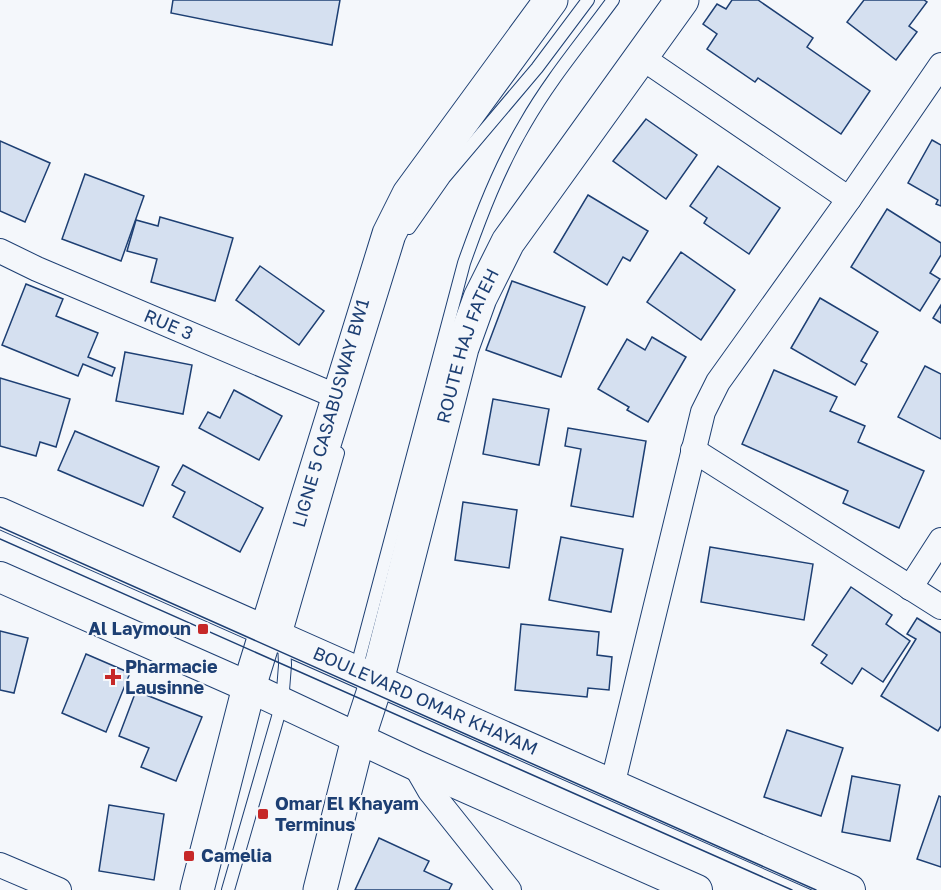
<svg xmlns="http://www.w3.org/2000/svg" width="941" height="890" viewBox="0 0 941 890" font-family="'Golos Text',sans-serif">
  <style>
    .building { fill: #d5e0f0; stroke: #1d3f73; stroke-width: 1.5 }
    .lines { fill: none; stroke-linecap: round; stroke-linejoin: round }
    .service-casing { stroke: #1d3f73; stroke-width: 14 }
    .minor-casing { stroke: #1d3f73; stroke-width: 26 }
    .tertiary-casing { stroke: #1d3f73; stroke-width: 32 }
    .secondary-casing { stroke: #1d3f73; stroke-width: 35 }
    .service { stroke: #f4f7fb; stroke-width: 12 }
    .minor { stroke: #f4f7fb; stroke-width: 24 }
    .tertiary { stroke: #f4f7fb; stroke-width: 30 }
    .secondary { stroke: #f4f7fb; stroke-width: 33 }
    .tram { stroke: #1d3f73; stroke-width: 1.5 }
    .poi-dot { fill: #c62828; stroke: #f4f7fb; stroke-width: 2 }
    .labels { text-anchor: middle; stroke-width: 4.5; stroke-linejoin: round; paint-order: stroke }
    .street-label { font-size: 18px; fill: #1d3f73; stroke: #f4f7fb }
    .poi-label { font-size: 18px; font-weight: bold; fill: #1d3f73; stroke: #f4f7fb; text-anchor: start }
  </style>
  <rect width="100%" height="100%" fill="#f4f7fb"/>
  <g class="building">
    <polygon points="173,0 340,0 332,45 171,13"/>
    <polygon points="732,0 758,0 813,38 807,47 870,91 841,134 758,78 755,82 707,49 717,34 703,24 717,4 726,9"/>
    <polygon points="864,0 924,0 927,2 909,26 917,32 896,60 847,22"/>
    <polygon points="646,119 697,155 666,199 613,161"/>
    <polygon points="932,140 941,145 941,206 936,204 938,200 908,183"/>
    <polygon points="0,141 50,163 25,222 0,211"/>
    <polygon points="718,166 780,208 749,254 704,223 707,218 690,206"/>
    <polygon points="85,174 144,196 121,261 62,239"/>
    <polygon points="588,195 648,231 630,261 623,257 607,285 554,252"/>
    <polygon points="887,209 941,243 941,255 930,273 940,279 920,311 851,267"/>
    <polygon points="160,217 233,238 215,301 151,282 157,259 127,251 136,220 158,226"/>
    <polygon points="681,252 735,290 701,340 647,302"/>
    <polygon points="260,266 324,311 299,345 236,300"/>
    <polygon points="512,281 585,307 561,377 486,350"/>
    <polygon points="26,284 63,299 56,316 98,333 88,357 115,368 112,376 83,364 78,376 2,345"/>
    <polygon points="820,298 878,332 861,361 867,364 855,385 791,348"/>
    <polygon points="941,305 941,323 933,318"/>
    <polygon points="652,337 686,357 648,422 627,410 629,407 598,389 627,339 645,350"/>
    <polygon points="125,352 192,365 183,414 116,401"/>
    <polygon points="925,366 941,374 941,439 898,417"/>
    <polygon points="774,370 837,397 830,411 865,426 858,442 924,471 899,528 843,503 848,491 742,444"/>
    <polygon points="0,378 70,399 56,447 40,442 36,456 0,446"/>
    <polygon points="234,390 282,416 259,460 199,428 208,412 220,418"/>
    <polygon points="493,399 549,409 539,465 483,454"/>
    <polygon points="568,428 646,441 633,517 571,506 581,449 565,446"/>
    <polygon points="75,431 159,467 143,506 58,470"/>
    <polygon points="183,465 263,508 240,552 173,517 185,492 172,485"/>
    <polygon points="463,502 517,510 509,568 455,560"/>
    <polygon points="561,537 623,549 611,612 549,600"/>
    <polygon points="710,547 813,564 804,620 701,602"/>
    <polygon points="851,587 892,615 886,624 910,641 883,682 862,668 852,684 821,663 827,655 812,645"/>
    <polygon points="917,618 941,633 941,726 938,731 881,696 916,639 907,634"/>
    <polygon points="521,624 599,632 597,655 612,657 609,690 588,688 587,697 515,690"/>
    <polygon points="0,631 28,638 14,693 0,690"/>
    <polygon points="86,654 130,673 106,732 62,713"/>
    <polygon points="136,691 202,717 176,781 141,767 149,748 119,736"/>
    <polygon points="787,730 843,748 821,816 764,797"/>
    <polygon points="852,776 900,785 890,841 842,832"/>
    <polygon points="939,796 941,797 941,867 917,859"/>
    <polygon points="109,805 164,814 154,880 99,871"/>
    <polygon points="379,838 429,861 424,871 452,884 449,890 355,890"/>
  </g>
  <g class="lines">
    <defs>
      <g id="service">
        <polyline points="409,228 444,178 537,68 588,0"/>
        <path d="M356,670L464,263C481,215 499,168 525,124C550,80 583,41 613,0"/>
        <polyline points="228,890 282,703 285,665 284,640 338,453"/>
      </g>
      <g id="minor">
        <polyline points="641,57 849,199"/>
        <path id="s1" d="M0,251L37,269L338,397"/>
        <polyline points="693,450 941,607"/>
        <polyline points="910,588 941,540"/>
        <polyline points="415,765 430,791 509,890"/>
        <polyline points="613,782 703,412 718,382 849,199 941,65"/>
        <polyline points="0,865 59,890"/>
      </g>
      <g id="tertiary">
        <path id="s2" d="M0,513C283,640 568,762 850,890"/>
        <polyline points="0,577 249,687 415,765 697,890"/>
      </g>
      <g id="secondary">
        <polyline points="197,890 249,687 389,234 409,194 551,0"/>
        <path id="s3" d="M320,890L358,739L377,681L462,348L480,298L508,242L682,0"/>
      </g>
    </defs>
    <use href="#service" class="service-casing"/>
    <use href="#minor" class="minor-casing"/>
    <use href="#tertiary" class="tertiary-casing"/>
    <use href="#secondary" class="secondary-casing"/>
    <use href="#service" class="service"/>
    <use href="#minor" class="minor"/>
    <use href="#tertiary" class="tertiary"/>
    <use href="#secondary" class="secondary"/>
    <g class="tram">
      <polyline points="0,527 816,890"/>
      <polyline points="0,539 792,890"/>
    </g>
  </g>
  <g class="poi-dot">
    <rect x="197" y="623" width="12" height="12" rx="3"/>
    <path d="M110 668h6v6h6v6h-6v6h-6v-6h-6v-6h6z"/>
    <rect x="257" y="808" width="12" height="12" rx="3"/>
    <rect x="183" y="850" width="12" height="12" rx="3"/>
  </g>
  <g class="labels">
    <g class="street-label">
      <text dy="6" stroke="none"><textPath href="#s1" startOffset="184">RUE 3</textPath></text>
      <text dy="6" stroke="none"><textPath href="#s3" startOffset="564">ROUTE HAJ FATEH</textPath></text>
      <text transform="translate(331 413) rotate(-74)" y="6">LIGNE 5 CASABUSWAY BW1</text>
      <text dy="6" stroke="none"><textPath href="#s2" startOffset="465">BOULEVARD OMAR KHAYAM</textPath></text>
    </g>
    <g class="poi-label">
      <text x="191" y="635" text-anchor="end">Al Laymoun</text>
      <text x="125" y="673">Pharmacie<tspan x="125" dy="21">Lausinne</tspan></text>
      <text x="275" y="810">Omar El Khayam<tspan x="275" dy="21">Terminus</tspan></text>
      <text x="201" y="862">Camelia</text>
    </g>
  </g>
</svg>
